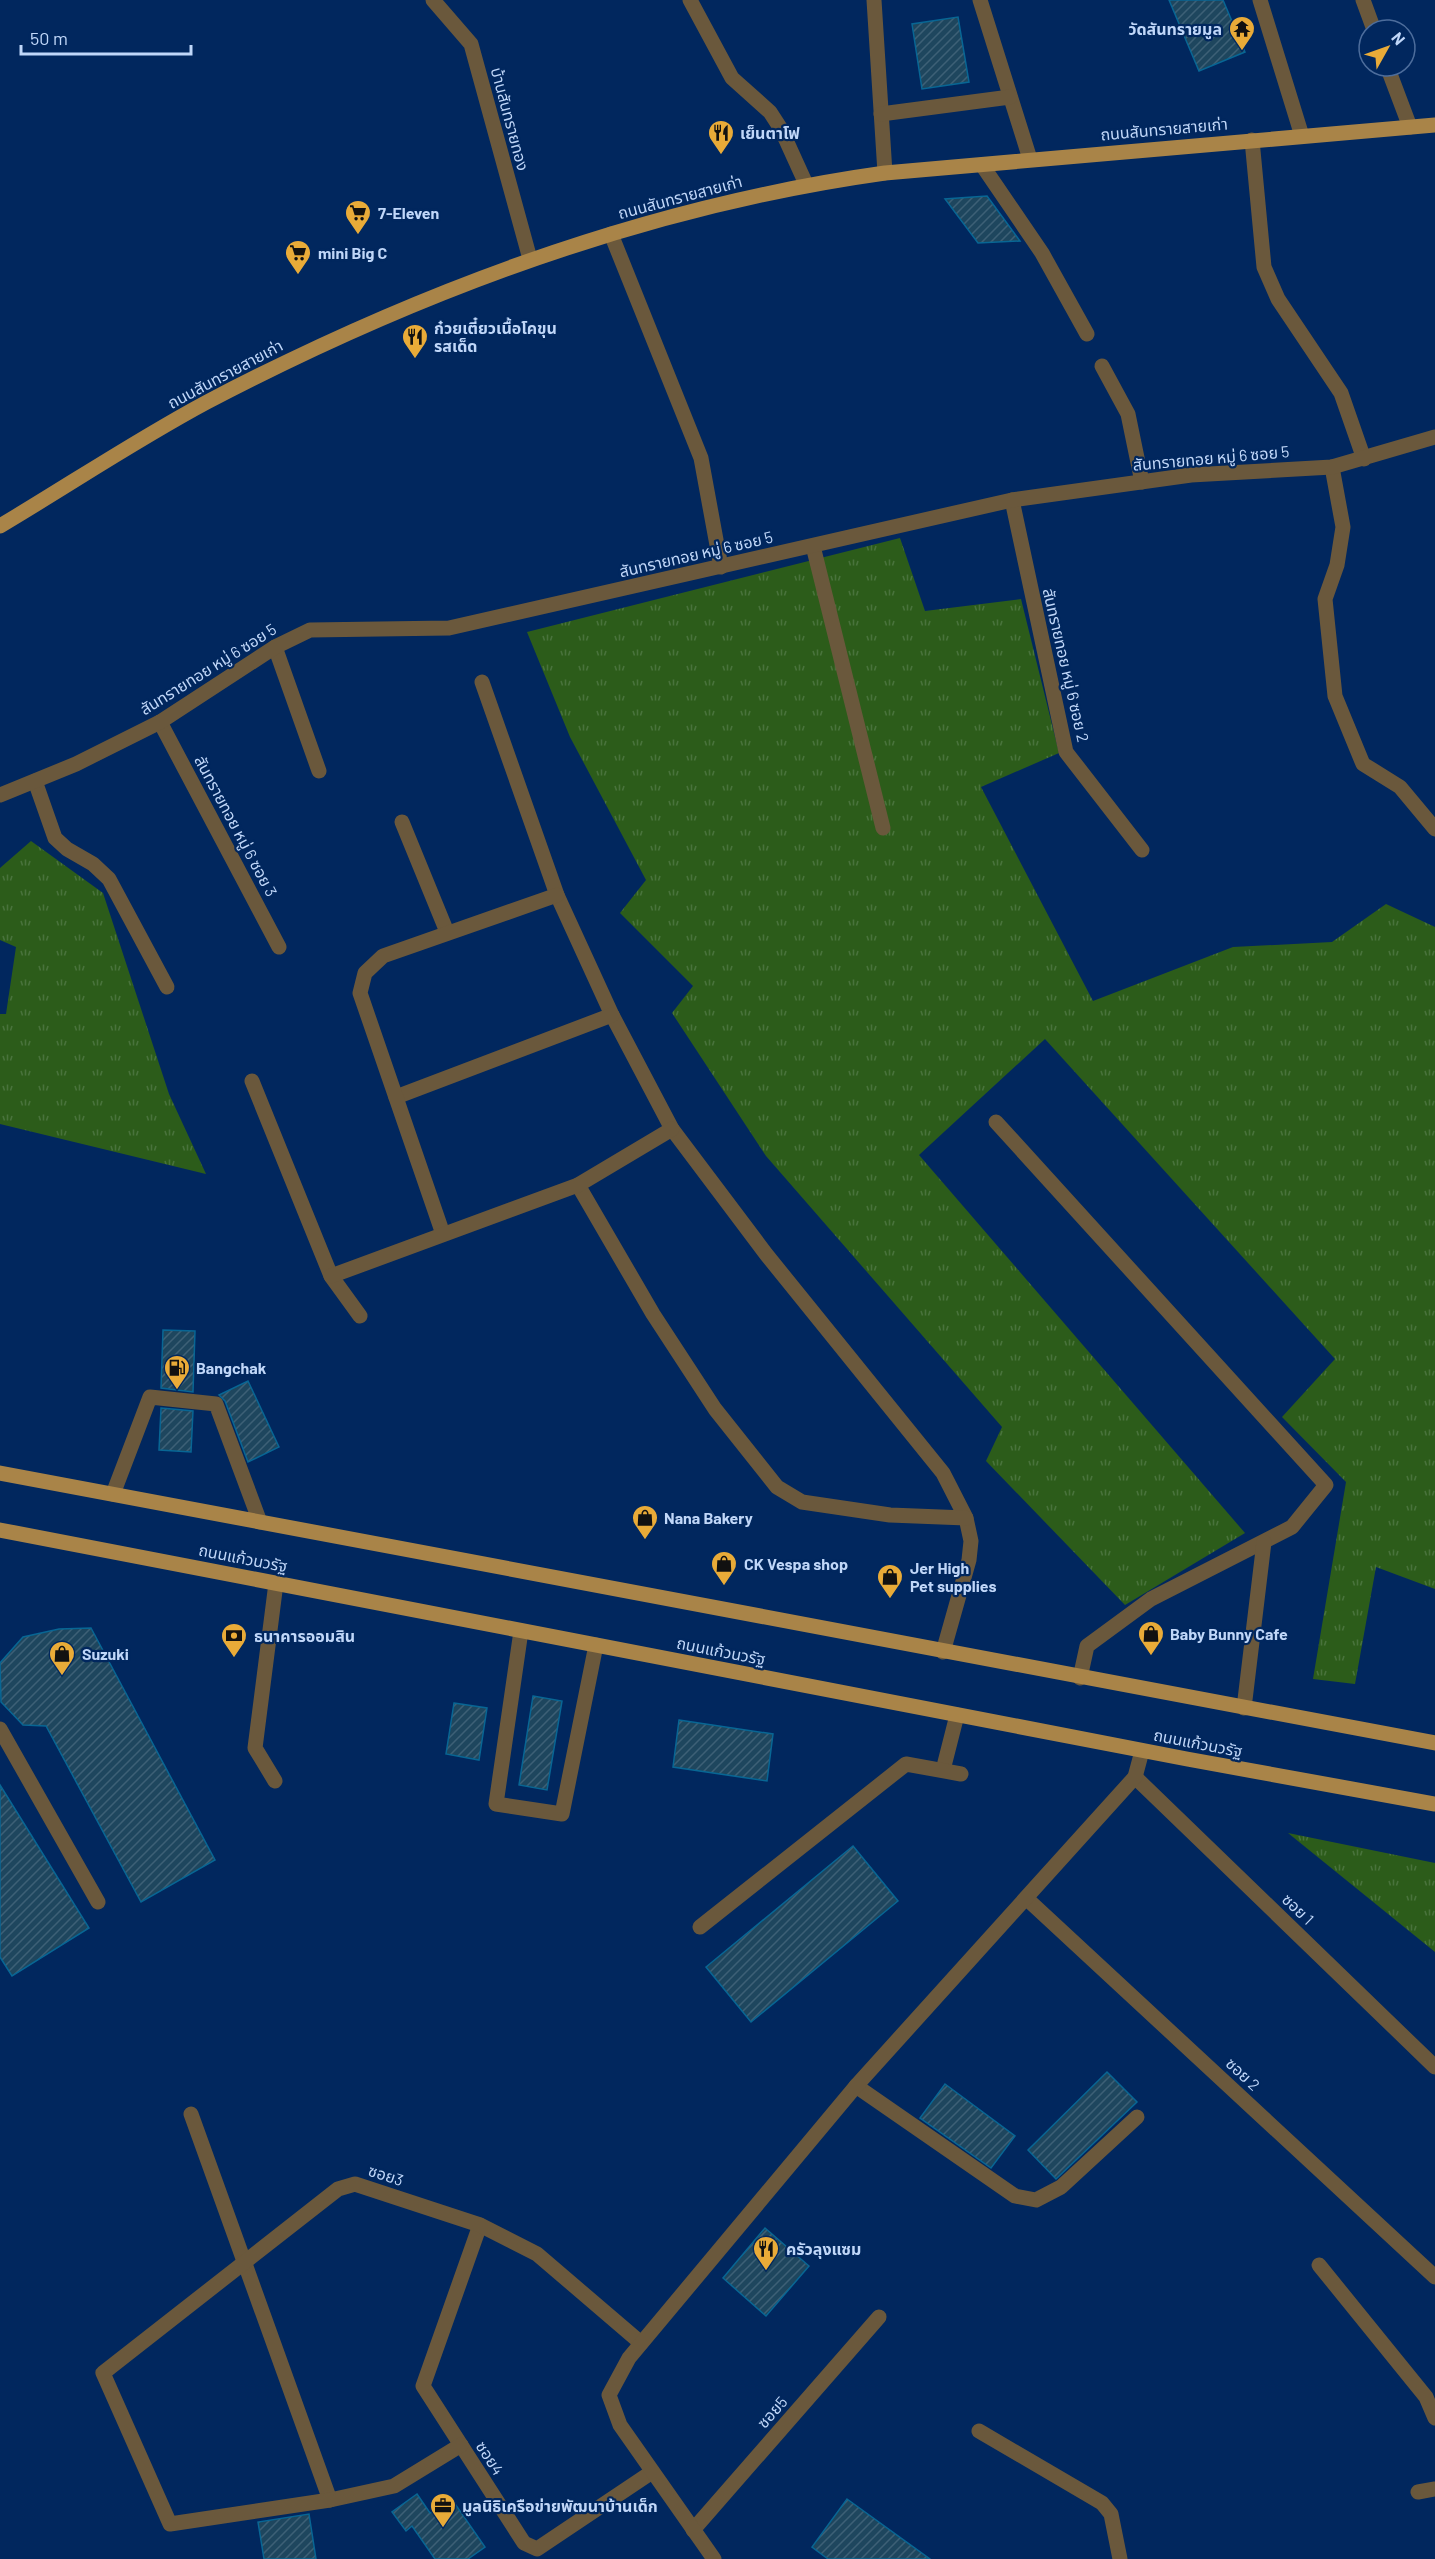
<svg xmlns="http://www.w3.org/2000/svg" width="1435" height="2559" viewBox="0 0 1435 2559" font-family="Barlow,'Noto Sans Thai',sans-serif">
  <style>
    .grass { fill: url(#grass-tufts) }
    .building { fill: url(#building-hatch); stroke: #086694; stroke-width: 1.5 }
    .lines { fill: none; stroke-linecap: round; stroke-linejoin: round }
    .minor { stroke: #6a583c; stroke-width: 15 }
    .major { stroke: #a98448; stroke-width: 15 }
    .labels { text-anchor: middle; stroke-width: 4.5; stroke-linejoin: round; paint-order: stroke }
    .poi-label { font-size: 16px; font-weight: bold; fill: #c0d7f9; stroke: #01275e; text-anchor: start }
    .street-label { font-size: 16px; fill: #c0d7f9; stroke: #01275e }
  </style>
  <defs>
    <pattern id="grass-tufts" width="24" height="20" patternUnits="userSpaceOnUse" patternTransform="scale(1.5)"><rect width="24" height="20" fill="#2c5c1a"/><path d="M3 7l-1-3M5 7V3M7 7l1-3M15 17l-1-3M17 17v-4M19 17l1-3" fill="none" stroke="#49733c"/></pattern>
    <pattern id="building-hatch" width="6" height="6" patternUnits="userSpaceOnUse" patternTransform="scale(1.5)"><rect width="6" height="6" fill="#1e465e"/><path d="M-1 1l2-2M0 6l6-6M5 7l2-2" fill="none" stroke="#3d6076"/></pattern>
  </defs>
  <rect width="100%" height="100%" fill="#01275e"/>
  <g class="grass">
    <polygon points="900,538 925,611 1021,599 1059,753 981,787 1093,1001 1233,947 1332,942 1386,904 1435,927 1435,1589 1376,1567 1355,1684 1313,1679 1346,1482 1282,1417 1335,1359 1045,1039 919,1155 1245,1533 1125,1605 986,1461 1002,1427 766,1156 672,1013 693,986 620,913 646,880 570,737 527,632"/>
    <polygon points="31,841 103,893 169,1094 206,1174 0,1124 0,1014 6,1014 16,947 0,940 0,868"/>
    <polygon points="1288,1833 1435,1863 1435,1952"/>
  </g>
  <g class="building">
    <polygon points="1169,0 1223,0 1245,52 1199,71"/>
    <polygon points="958,17 969,82 922,89 912,24"/>
    <polygon points="987,196 1020,241 978,243 945,199"/>
    <polygon points="163,1330 195,1331 193,1392 161,1388"/>
    <polygon points="248,1381 279,1447 248,1462 225,1401 219,1395"/>
    <polygon points="161,1408 193,1411 191,1452 159,1450"/>
    <polygon points="91,1628 215,1860 141,1902 46,1726 23,1725 1,1702 0,1663 23,1637 59,1629"/>
    <polygon points="533,1696 562,1701 547,1790 519,1785"/>
    <polygon points="454,1703 487,1708 479,1760 446,1754"/>
    <polygon points="679,1720 773,1734 767,1781 673,1767"/>
    <polygon points="0,1785 89,1928 12,1976 0,1957"/>
    <polygon points="853,1846 898,1901 751,2022 706,1967"/>
    <polygon points="1107,2072 1137,2102 1056,2179 1028,2150"/>
    <polygon points="945,2084 1015,2136 991,2168 920,2118"/>
    <polygon points="765,2228 809,2266 766,2316 723,2278"/>
    <polygon points="417,2494 430,2513 451,2498 485,2547 468,2559 435,2559 412,2526 406,2531 392,2512"/>
    <polygon points="847,2499 930,2559 828,2559 812,2547"/>
    <polygon points="309,2514 316,2559 264,2559 258,2522"/>
  </g>
  <g class="lines">
    <g class="minor">
      <polyline points="433,0 471,44 530,259"/>
      <polyline points="690,0 732,78 770,112 781,129 806,184"/>
      <polyline points="874,0 885,173"/>
      <polyline points="980,0 1030,159"/>
      <polyline points="1260,0 1302,136"/>
      <polyline points="1363,0 1374,30"/>
      <polyline points="1387,66 1410,127"/>
      <polyline points="881,114 1010,97"/>
      <polyline points="1252,140 1264,267 1278,299 1341,393 1364,459"/>
      <polyline points="982,165 1042,253 1087,334"/>
      <polyline points="611,234 701,458 721,567"/>
      <polyline points="1102,366 1128,414 1142,482"/>
      <polyline points="1332,467 1343,527 1337,565 1325,599 1335,696 1363,764 1400,787 1435,829"/>
      <polyline points="1012,500 1066,752 1142,850"/>
      <polyline points="813,546 883,828"/>
      <polyline points="275,647 319,771"/>
      <polyline points="482,682 557,895 612,1015 672,1129 766,1254 943,1473 966,1518 971,1541 969,1560 943,1652"/>
      <polyline points="160,722 279,947"/>
      <polyline points="35,781 55,838 67,849 93,864 109,879 167,987"/>
      <polyline points="0,795 76,764 160,722 275,647 310,630 449,628 1012,500 1191,475 1332,467 1435,437"/>
      <polyline points="402,822 447,932"/>
      <polyline points="252,1081 331,1276 360,1316"/>
      <polyline points="396,1097 612,1015"/>
      <polyline points="996,1122 1326,1485 1292,1527 1151,1599 1087,1646 1080,1678"/>
      <polyline points="578,1185 653,1314 715,1409 777,1487 802,1502 890,1515 966,1518"/>
      <polyline points="443,1234 360,993 365,973 383,956 557,895"/>
      <polyline points="331,1276 578,1185 672,1129"/>
      <polyline points="113,1494 150,1397 216,1404 260,1522"/>
      <polyline points="521,1631 496,1804 562,1814 596,1645"/>
      <polyline points="1244,1708 1264,1542"/>
      <polyline points="0,1729 98,1902"/>
      <polyline points="943,1770 957,1715"/>
      <polyline points="1135,1777 1435,2067"/>
      <polyline points="275,1781 255,1748 276,1583"/>
      <polyline points="1026,1898 1435,2277"/>
      <polyline points="700,1927 906,1764 961,1774"/>
      <polyline points="856,2086 1015,2196 1036,2200 1061,2187 1137,2117"/>
      <polyline points="191,2114 330,2500"/>
      <polyline points="480,2225 423,2386 524,2543 537,2549 652,2472"/>
      <polyline points="1319,2265 1426,2397 1435,2418"/>
      <polyline points="979,2431 1102,2503 1111,2514 1120,2559"/>
      <polyline points="461,2445 394,2486 330,2500 170,2524 103,2373 338,2189 355,2184 480,2225 537,2254 641,2343"/>
      <polyline points="1418,2492 1435,2489"/>
      <polyline points="693,2530 879,2317"/>
      <polyline points="714,2559 620,2425 609,2395 629,2358 856,2086 1135,1777 1142,1751"/>
    </g>
    <g class="major">
      <path d="M0,526C69,485 136,440 207,402C419,291 648,206 885,173L1435,125"/>
      <polyline points="0,1473 1435,1743"/>
      <polyline points="0,1530 1187,1759 1435,1804"/>
    </g>
  </g>
  <defs>
    <symbol id="temple-pin" viewBox="-11 -11 22 30"><path d="M0 17L-7.5 6A9.5 9.5 0 1 1 7.5 6Z" fill="#e9ab38" stroke="#01275e"/><path d="M0-6L5-2H3V0L6.5 2.5H4V6H1.5V3h-3V6H-4V2.5H-6.5L-3 0V-2H-5Z" fill="#111"/></symbol>
    <symbol id="restaurant-pin" viewBox="-11 -11 22 30"><path d="M0 17L-7.5 6A9.5 9.5 0 1 1 7.5 6Z" fill="#e9ab38" stroke="#01275e"/><path d="M-5-6h1v4h1v-4h1v4h1v-4h1v5L-1.5 .5V6h-2V.5L-5-1ZM5-6V6H3V1.5H1.5Q1.5-4 5-6Z" fill="#111"/></symbol>
    <symbol id="supermarket-pin" viewBox="-11 -11 22 30"><path d="M0 17L-7.5 6A9.5 9.5 0 1 1 7.5 6Z" fill="#e9ab38" stroke="#01275e"/><path d="M-6-5.5h2.5l.6 2H6L4.5 2H-2.5L-4.4-4H-6ZM-1.5 3.2a1.3 1.3 0 1 0 .1 0ZM3 3.2a1.3 1.3 0 1 0 .1 0Z" fill="#111"/></symbol>
    <symbol id="fuel-pin" viewBox="-11 -11 22 30"><path d="M0 17L-7.5 6A9.5 9.5 0 1 1 7.5 6Z" fill="#e9ab38" stroke="#01275e"/><path d="M-5.5-6h7V0h2V4h1.3V-2.5L3-4.5l.8-.8L6-3V5H2.5V1h-1V6h-7ZM-4.2-4.7v3.2H.2V-4.7Z" fill="#111"/></symbol>
    <symbol id="shop-pin" viewBox="-11 -11 22 30"><path d="M0 17L-7.5 6A9.5 9.5 0 1 1 7.5 6Z" fill="#e9ab38" stroke="#01275e"/><path d="M-5-2.5h2.3a2.7 3.5 0 0 1 5.4 0H5L5.5 6h-11ZM-1.5-2.5h3a1.5 2.3 0 0 0-3 0Z" fill="#111"/></symbol>
    <symbol id="bank-pin" viewBox="-11 -11 22 30"><path d="M0 17L-7.5 6A9.5 9.5 0 1 1 7.5 6Z" fill="#e9ab38" stroke="#01275e"/><path d="M-6-4H6V4H-6ZM0-2.3a2.3 2.3 0 1 0 0 4.6a2.3 2.3 0 1 0 0-4.6Z" fill="#111"/></symbol>
    <symbol id="office-pin" viewBox="-11 -11 22 30"><path d="M0 17L-7.5 6A9.5 9.5 0 1 1 7.5 6Z" fill="#e9ab38" stroke="#01275e"/><path d="M-6-3h4V-5.5h4V-3h4V5H-6ZM-1-4.5V-3h2v-1.5ZM-6 0V1H6V0Z" fill="#111"/></symbol>
  </defs>
  <g fill-rule="evenodd">
    <use href="#temple-pin" x="1227" y="14" width="30" height="40"/>
    <use href="#restaurant-pin" x="706" y="118" width="30" height="40"/>
    <use href="#supermarket-pin" x="343" y="198" width="30" height="40"/>
    <use href="#supermarket-pin" x="283" y="238" width="30" height="40"/>
    <use href="#restaurant-pin" x="400" y="322" width="30" height="40"/>
    <use href="#fuel-pin" x="162" y="1353" width="30" height="40"/>
    <use href="#shop-pin" x="630" y="1503" width="30" height="40"/>
    <use href="#shop-pin" x="709" y="1549" width="30" height="40"/>
    <use href="#shop-pin" x="875" y="1562" width="30" height="40"/>
    <use href="#shop-pin" x="1136" y="1619" width="30" height="40"/>
    <use href="#bank-pin" x="219" y="1621" width="30" height="40"/>
    <use href="#shop-pin" x="47" y="1639" width="30" height="40"/>
    <use href="#restaurant-pin" x="751" y="2234" width="30" height="40"/>
    <use href="#office-pin" x="428" y="2491" width="30" height="40"/>
  </g>
  <g class="labels">
    <g class="poi-label">
      <text x="1222" y="35" text-anchor="end">วัดสันทรายมูล</text>
      <text x="740" y="139">เย็นตาโฟ</text>
      <text x="378" y="219">7-Eleven</text>
      <text x="318" y="259">mini Big C</text>
      <text x="434" y="334">ก๋วยเตี๋ยวเนื้อโคขุน<tspan x="434" dy="18">รสเด็ด</tspan></text>
      <text x="196" y="1374">Bangchak</text>
      <text x="664" y="1524">Nana Bakery</text>
      <text x="744" y="1570">CK Vespa shop</text>
      <text x="910" y="1574">Jer High<tspan x="910" dy="18">Pet supplies</tspan></text>
      <text x="1170" y="1640">Baby Bunny Cafe</text>
      <text x="254" y="1642">ธนาคารออมสิน</text>
      <text x="82" y="1660">Suzuki</text>
      <text x="786" y="2255">ครัวลุงแซม</text>
      <text x="462" y="2512">มูลนิธิเครือข่ายพัฒนาบ้านเด็ก</text>
    </g>
    <g class="street-label">
      <text transform="translate(510 119) rotate(75)" y="6">บ้านสันทรายทอง</text>
      <text transform="translate(1164 129) rotate(-5)" y="6">ถนนสันทรายสายเก่า</text>
      <text transform="translate(680 197) rotate(-15)" y="6">ถนนสันทรายสายเก่า</text>
      <text transform="translate(225 374) rotate(-28)" y="6">ถนนสันทรายสายเก่า</text>
      <text transform="translate(1211 458) rotate(-5)" y="6">สันทรายทอย หมู่ 6 ซอย 5</text>
      <text transform="translate(696 554) rotate(-13)" y="6">สันทรายทอย หมู่ 6 ซอย 5</text>
      <text transform="translate(1066 665) rotate(77)" y="6">สันทรายทอย หมู่ 6 ซอย 2</text>
      <text transform="translate(208 669) rotate(-32)" y="6">สันทรายทอย หมู่ 6 ซอย 5</text>
      <text transform="translate(236 826) rotate(62)" y="6">สันทรายทอย หมู่ 6 ซอย 3</text>
      <text transform="translate(243 1558) rotate(11)" y="6">ถนนแก้วนวรัฐ</text>
      <text transform="translate(721 1651) rotate(11)" y="6">ถนนแก้วนวรัฐ</text>
      <text transform="translate(1198 1743) rotate(11)" y="6">ถนนแก้วนวรัฐ</text>
      <text transform="translate(1298 1909) rotate(44)" y="6">ซอย 1</text>
      <text transform="translate(1243 2074) rotate(43)" y="6">ซอย 2</text>
      <text transform="translate(386 2175) rotate(18)" y="6">ซอย3</text>
      <text transform="translate(772 2412) rotate(-49)" y="6">ซอย5</text>
      <text transform="translate(490 2458) rotate(57)" y="6">ซอย4</text>
    </g>
  </g>
  <g transform="translate(1387 48) rotate(50)"><circle r="28" fill="#01275e" stroke="#4d6d9c" stroke-width="1.5"/>
  <path d="M0-4.5L10 22L0 15L-10 22Z" fill="#e9ab38"/>
  <text y="-9" font-size="16" font-weight="bold" text-anchor="middle" fill="#c0d7f9">N</text>
  </g>
  <path d="M21 45v9h170v-9" fill="none" stroke="#c0d7f9" stroke-width="3"/>
  <text x="30" y="45" font-size="18" fill="#c0d7f9" stroke="#01275e" stroke-width="4.5" paint-order="stroke">50 m</text>
</svg>
